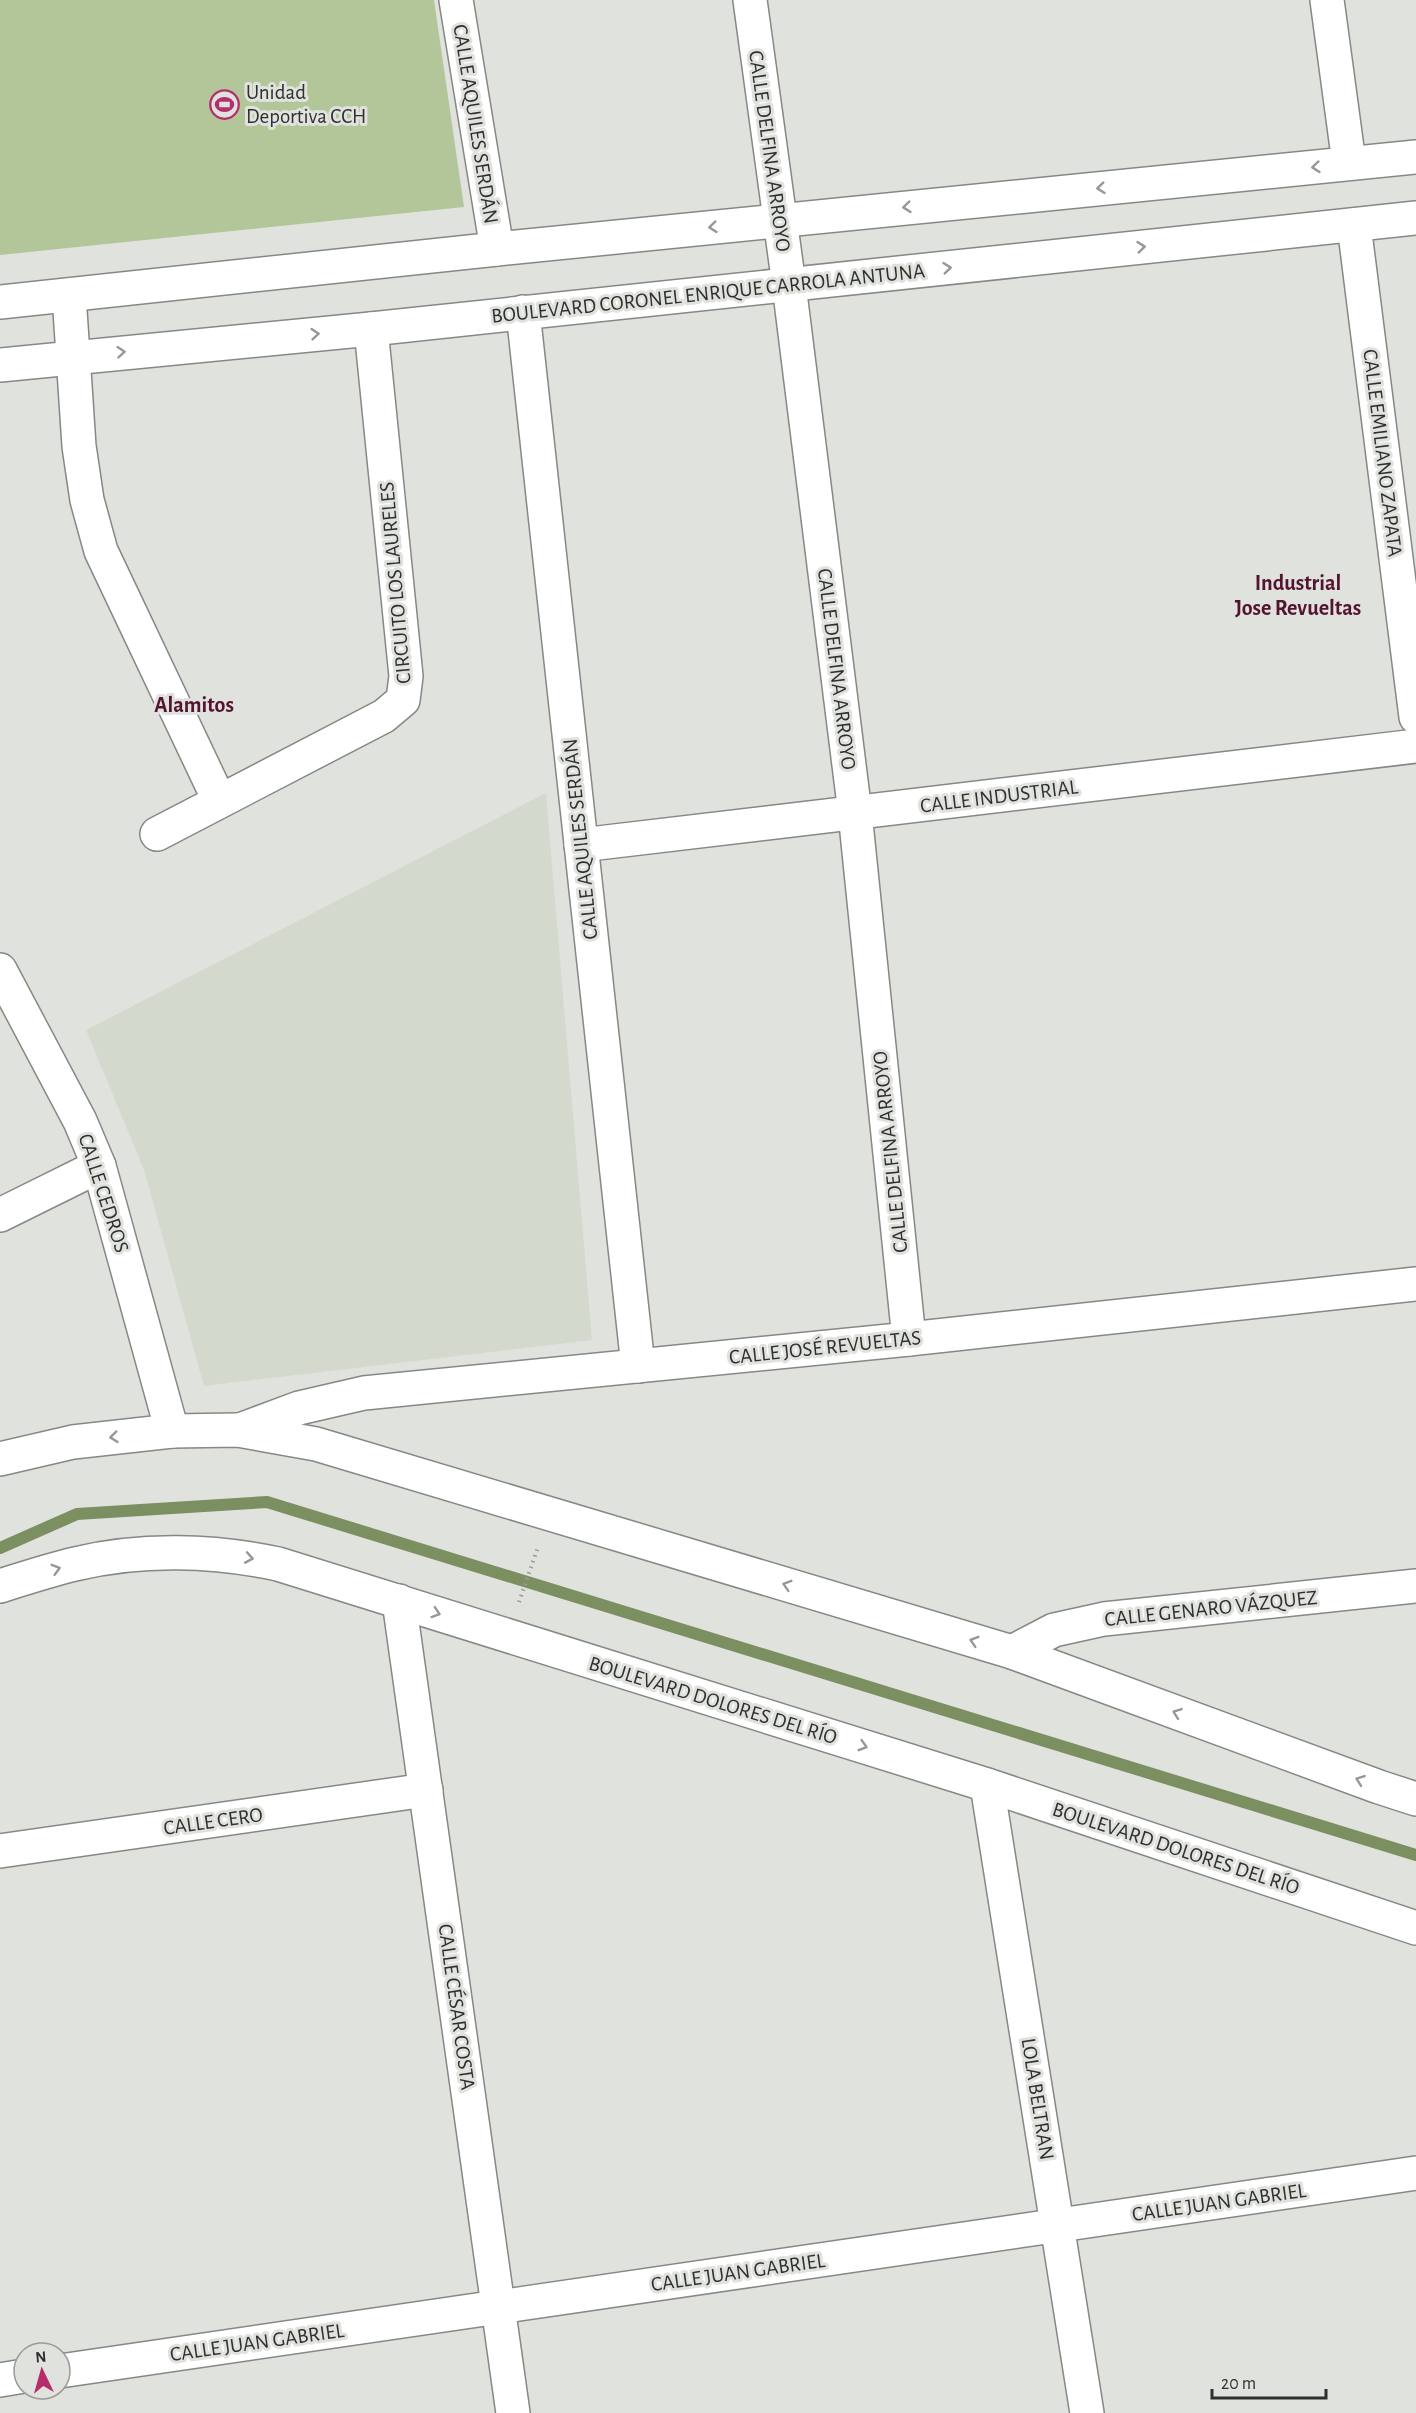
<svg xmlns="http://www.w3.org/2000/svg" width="1416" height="2413" viewBox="0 0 1416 2413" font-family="'Alegreya Sans',sans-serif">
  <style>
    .built { fill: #d4d9ce }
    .green { fill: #b2c699 }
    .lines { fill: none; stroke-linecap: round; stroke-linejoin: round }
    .stream { stroke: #7b8f60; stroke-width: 12 }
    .minor-casing { stroke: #868884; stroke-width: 36 }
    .major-casing { stroke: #868884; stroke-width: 36 }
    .path { stroke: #9a9c99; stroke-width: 4; stroke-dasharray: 1.5 4.5; stroke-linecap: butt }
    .minor { stroke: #fff; stroke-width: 33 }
    .major { stroke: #fff; stroke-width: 33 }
    .oneway { stroke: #979896 }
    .labels { text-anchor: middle; stroke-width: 6; stroke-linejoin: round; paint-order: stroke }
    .poi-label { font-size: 21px; fill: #2f302e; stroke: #e0e2de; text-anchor: start }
    .street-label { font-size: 21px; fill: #2f302e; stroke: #e0e2de }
    .neighbourhood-label { font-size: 22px; font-weight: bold; fill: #541330; stroke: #e0e2de }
  </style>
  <rect width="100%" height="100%" fill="#e0e2de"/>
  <polygon class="built" points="546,793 592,1340 204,1386 144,1170 86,1030"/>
  <polygon class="green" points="0,0 434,0 464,207 0,255"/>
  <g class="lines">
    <polyline class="stream" points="0,1548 77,1514 267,1502 1416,1855"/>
    <defs>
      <g id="minor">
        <polyline points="456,0 497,249"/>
        <polyline points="750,0 789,285 855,813 909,1339"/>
        <polyline points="1327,0 1349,163"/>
        <polyline points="1354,225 1416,717"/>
        <polyline points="69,295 79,446 87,500 101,551 219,800"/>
        <polyline points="523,312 638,1366"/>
        <polyline points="157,834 384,716 403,700 406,676 371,329"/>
        <polyline points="581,845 1416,746"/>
        <polyline points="0,970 80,1121 99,1166 172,1431"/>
        <polyline points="0,1215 99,1166"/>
        <polyline points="240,1430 299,1408 364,1393 909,1339 1416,1284"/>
        <polyline points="0,1459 73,1442 172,1431 238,1430 316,1444 1012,1652 1379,1787 1416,1799"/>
        <path d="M0,1586C25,1578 50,1570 75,1564C141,1548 213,1550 278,1564L987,1785L1416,1928"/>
        <polyline points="399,1601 513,2413"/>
        <polyline points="1012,1652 1054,1630 1104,1619 1416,1586"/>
        <polyline points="987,1785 1087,2413"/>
        <polyline points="0,1851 426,1790"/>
        <polyline points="60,2371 1416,2173"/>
        <polyline points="0,2380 24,2376"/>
      </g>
      <g id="major">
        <polyline points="0,302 497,249 1416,157"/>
        <polyline points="0,365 371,329 1416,218"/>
      </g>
    </defs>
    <use href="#minor" class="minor-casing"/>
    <use href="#major" class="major-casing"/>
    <polyline class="path" points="519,1602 538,1547"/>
    <use href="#minor" class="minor"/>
    <use href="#major" class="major"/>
  </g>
  <defs><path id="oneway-chevron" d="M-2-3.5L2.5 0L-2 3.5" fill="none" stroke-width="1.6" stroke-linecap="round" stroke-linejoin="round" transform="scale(1.5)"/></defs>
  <g class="oneway">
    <use href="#oneway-chevron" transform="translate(1316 167) rotate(174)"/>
    <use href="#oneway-chevron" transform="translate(1101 188) rotate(174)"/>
    <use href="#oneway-chevron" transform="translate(907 207) rotate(174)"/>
    <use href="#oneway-chevron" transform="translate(713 227) rotate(174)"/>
    <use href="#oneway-chevron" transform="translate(1141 247) rotate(-6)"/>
    <use href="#oneway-chevron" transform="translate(947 268) rotate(-6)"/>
    <use href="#oneway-chevron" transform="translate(315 334) rotate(-5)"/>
    <use href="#oneway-chevron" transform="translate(121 352) rotate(-5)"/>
    <use href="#oneway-chevron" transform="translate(114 1437) rotate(174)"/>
    <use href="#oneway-chevron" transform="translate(249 1558) rotate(10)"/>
    <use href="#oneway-chevron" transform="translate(56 1569) rotate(-16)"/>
    <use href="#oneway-chevron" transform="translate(787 1585) rotate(-163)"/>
    <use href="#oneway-chevron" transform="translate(436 1613) rotate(18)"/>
    <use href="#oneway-chevron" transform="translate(974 1641) rotate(-163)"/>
    <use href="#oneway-chevron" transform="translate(1177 1713) rotate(-160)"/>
    <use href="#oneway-chevron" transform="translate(863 1746) rotate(17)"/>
    <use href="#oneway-chevron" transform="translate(1360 1780) rotate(-160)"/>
  </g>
  <defs>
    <symbol id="stadium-ring" viewBox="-11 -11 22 22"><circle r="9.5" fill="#e0e2de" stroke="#b62d6b" stroke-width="1.5"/><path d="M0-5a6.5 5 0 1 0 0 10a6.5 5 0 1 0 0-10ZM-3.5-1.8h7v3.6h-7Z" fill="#b62d6b"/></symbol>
  </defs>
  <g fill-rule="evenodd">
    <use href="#stadium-ring" x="208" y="88" width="33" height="33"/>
  </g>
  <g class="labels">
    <g class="poi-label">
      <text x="246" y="99">Unidad<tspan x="246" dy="24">Deportiva CCH</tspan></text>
    </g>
    <g class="street-label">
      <text transform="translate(476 124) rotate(81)" y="7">CALLE AQUILES SERDÁN</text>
      <text transform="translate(770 151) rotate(82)" y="7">CALLE DELFINA ARROYO</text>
      <text transform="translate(708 293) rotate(-6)" y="7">BOULEVARD CORONEL ENRIQUE CARROLA ANTUNA</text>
      <text transform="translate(1383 453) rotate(83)" y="7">CALLE EMILIANO ZAPATA</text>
      <text transform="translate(395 583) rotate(-95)" y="7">CIRCUITO LOS LAURELES</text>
      <text transform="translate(837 669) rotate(83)" y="7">CALLE DELFINA ARROYO</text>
      <text transform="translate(999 796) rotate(-7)" y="7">CALLE INDUSTRIAL</text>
      <text transform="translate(580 839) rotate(-96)" y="7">CALLE AQUILES SERDÁN</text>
      <text transform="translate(890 1152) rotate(-96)" y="7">CALLE DELFINA ARROYO</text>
      <text transform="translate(104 1193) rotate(72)" y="7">CALLE CEDROS</text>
      <text transform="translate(825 1347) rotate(-6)" y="7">CALLE JOSÉ REVUELTAS</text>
      <text transform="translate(1211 1608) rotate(-6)" y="7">CALLE GENARO VÁZQUEZ</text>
      <text transform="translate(713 1700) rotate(17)" y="7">BOULEVARD DOLORES DEL RÍO</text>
      <text transform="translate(213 1821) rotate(-8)" y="7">CALLE CERO</text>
      <text transform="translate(1176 1848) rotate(18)" y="7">BOULEVARD DOLORES DEL RÍO</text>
      <text transform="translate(457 2007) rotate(82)" y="7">CALLE CÉSAR COSTA</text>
      <text transform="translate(1038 2099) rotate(81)" y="7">LOLA BELTRAN</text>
      <text transform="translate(1219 2202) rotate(-8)" y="7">CALLE JUAN GABRIEL</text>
      <text transform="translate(738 2272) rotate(-8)" y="7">CALLE JUAN GABRIEL</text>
      <text transform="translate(257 2342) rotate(-8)" y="7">CALLE JUAN GABRIEL</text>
    </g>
    <g class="neighbourhood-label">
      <text x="1298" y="590">Industrial<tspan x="1298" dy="25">Jose Revueltas</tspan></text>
      <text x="194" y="712">Alamitos</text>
    </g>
  </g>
  <g transform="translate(42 2371) rotate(355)"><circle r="28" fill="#e0e2de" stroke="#999b98" stroke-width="1.5"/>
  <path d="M0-4.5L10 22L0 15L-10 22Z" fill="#b62d6b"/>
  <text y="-9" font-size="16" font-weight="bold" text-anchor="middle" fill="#2f302e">N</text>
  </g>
  <path d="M1212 2389v9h114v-9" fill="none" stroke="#2f302e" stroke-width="3"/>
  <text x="1221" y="2389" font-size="18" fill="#2f302e" stroke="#e0e2de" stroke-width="4.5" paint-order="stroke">20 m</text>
</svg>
